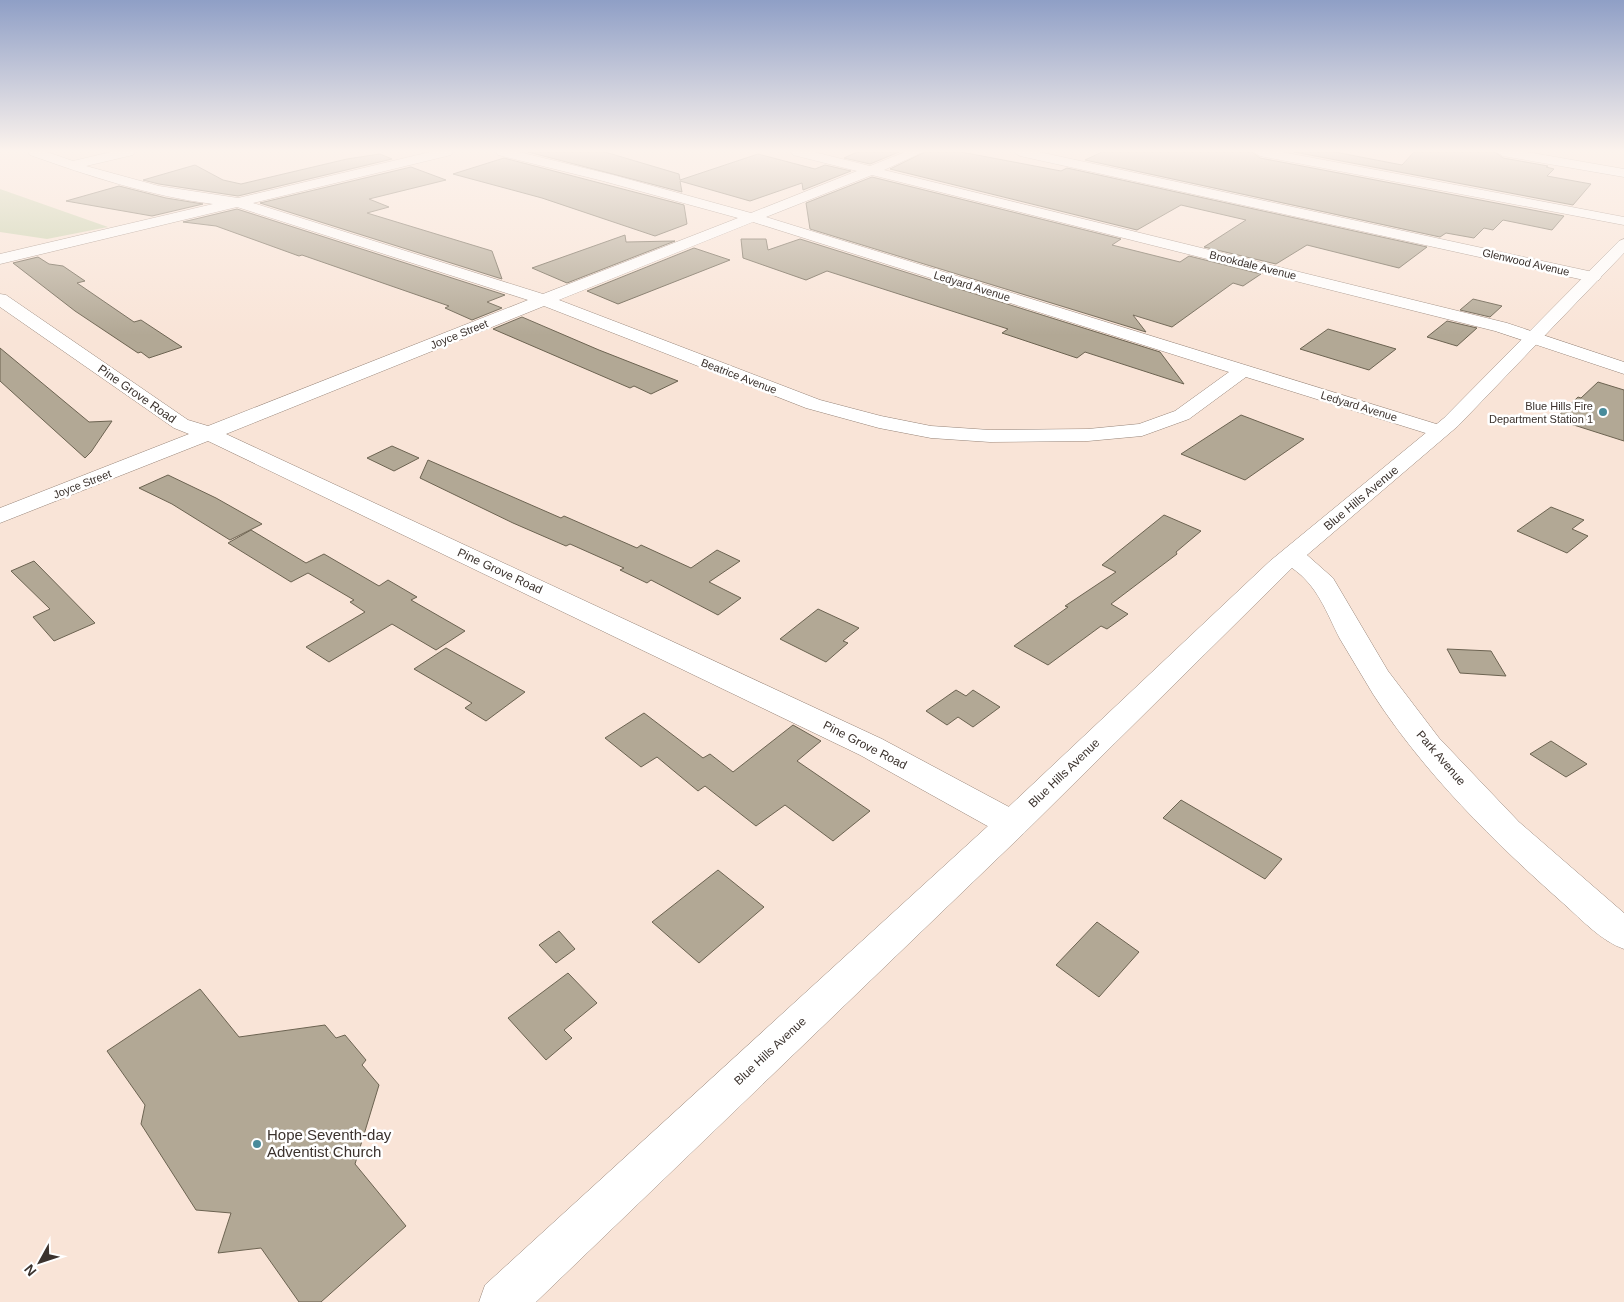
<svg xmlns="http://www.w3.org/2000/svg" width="1624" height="1302" viewBox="0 0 1624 1302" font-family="Arial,sans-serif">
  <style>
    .green { fill: #c8d1ac }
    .building { fill: #b2a895; stroke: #6c6351 }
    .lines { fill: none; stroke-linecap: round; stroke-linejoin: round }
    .street-casing { stroke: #978478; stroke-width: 1 }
    .secondary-casing { stroke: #978478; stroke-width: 1 }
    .street { fill: #fff; fill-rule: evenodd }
    .secondary { fill: #fff; fill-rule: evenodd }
    .poi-dot { fill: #488b9b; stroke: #fff; stroke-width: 2 }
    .labels { text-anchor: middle; stroke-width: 5; stroke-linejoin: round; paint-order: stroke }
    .far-street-label { font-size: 11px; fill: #3b322d; stroke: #fff }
    .far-poi-label { font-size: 11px; fill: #3b322d; stroke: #fff; text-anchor: end }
    .street-label { font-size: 12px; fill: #3b322d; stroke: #fff }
    .near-poi-label { font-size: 15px; fill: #3b322d; stroke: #fff; text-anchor: start }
  </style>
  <rect width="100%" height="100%" fill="#f9e4d7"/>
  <polygon class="green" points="0,189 108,227 47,239 0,232"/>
  <g class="building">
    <polygon points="528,152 605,152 679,174 680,180 758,154 815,169 825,165 851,171 803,190 802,183 750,201 680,181 682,192"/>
    <polygon points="857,152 899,152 870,164 844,158"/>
    <polygon points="925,152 961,152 1061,171 1067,168 1427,247 1399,268 1307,245 1276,264 1204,247 1246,220 1181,205 1137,230 890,169"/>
    <polygon points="1102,152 1252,152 1260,158 1564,216 1552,230 1503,220 1493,230 1484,228 1474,238 1446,233 1440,237 1085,160"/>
    <polygon points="1294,152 1335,152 1402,165 1414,152 1495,152 1503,158 1548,166 1546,167 1554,169 1547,176 1591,184 1573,205"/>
    <polygon points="380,154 392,159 238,196 159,184 143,180 195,165 223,180 241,184 347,159"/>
    <polygon points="504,158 684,205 687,224 655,236 542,198 453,174"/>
    <polygon points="411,167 446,180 369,199 389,207 367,213 492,251 502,279 260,203"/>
    <polygon points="872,177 1121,239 1112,245 1180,262 1189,256 1261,274 1243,286 1233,283 1172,327 1133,315 1146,332 810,229 806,203"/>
    <polygon points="119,186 166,198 203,204 152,216 66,201"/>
    <polygon points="237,209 505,295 487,302 502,308 472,320 445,308 449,306 302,255 299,256 216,226 183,222"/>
    <polygon points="625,235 626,242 675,241 567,283 532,268"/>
    <polygon points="741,239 766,239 768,250 800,239 1160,352 1184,384 1085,352 1077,358 1002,333 1008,329 827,271 806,280 743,258"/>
    <polygon points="694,248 730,260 618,304 587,291"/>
    <polygon points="38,257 49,264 63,266 85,281 77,283 134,322 141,320 182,347 149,358 141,352 138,353 75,311 13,263"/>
    <polygon points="1473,299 1502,306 1490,317 1460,310"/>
    <polygon points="522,317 599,350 678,381 651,394 634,386 630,388 493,329"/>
    <polygon points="1447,321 1477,328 1457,346 1427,337"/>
    <polygon points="1328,329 1396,349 1369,370 1300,349"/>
    <polygon points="0,348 89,422 112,421 91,452 85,458 0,381"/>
    <polygon points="1598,382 1624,390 1624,441 1555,419 1578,397 1581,398"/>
    <polygon points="1241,415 1304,439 1245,480 1181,454"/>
    <polygon points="392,446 419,458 394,471 367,458"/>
    <polygon points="428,460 561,518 564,516 637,548 641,545 691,568 717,550 740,561 709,582 741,598 718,615 651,580 647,583 620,570 624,568 570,544 566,546 513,523 420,478"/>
    <polygon points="168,475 216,498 262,524 230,540 172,504 139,488"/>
    <polygon points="1551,507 1584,520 1572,529 1588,536 1567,553 1517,531"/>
    <polygon points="1164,515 1201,531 1176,552 1177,554 1111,604 1128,614 1107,629 1101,626 1048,665 1014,646 1068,607 1065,606 1116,572 1102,565"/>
    <polygon points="251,530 306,563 324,554 379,586 388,580 417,597 411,600 465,631 436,650 392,624 329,662 306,647 365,612 350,602 354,600 308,573 291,582 228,543"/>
    <polygon points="34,561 95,623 54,641 33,617 50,609 11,571"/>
    <polygon points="818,609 859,628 843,641 848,643 826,662 780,639"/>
    <polygon points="446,648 525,692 486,721 465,708 472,703 414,669"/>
    <polygon points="1447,649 1491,651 1506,676 1460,673"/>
    <polygon points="956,690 966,696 973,690 1000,707 973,727 958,717 947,725 926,711"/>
    <polygon points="644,713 703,758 710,754 733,772 793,725 821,741 797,761 870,811 833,841 785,805 756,826 705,786 698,791 657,757 641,767 605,738"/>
    <polygon points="1551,741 1587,764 1566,777 1530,754"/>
    <polygon points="1181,800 1282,859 1265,879 1163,818"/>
    <polygon points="718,870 764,907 699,963 652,922"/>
    <polygon points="1097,922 1139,952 1099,997 1056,965"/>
    <polygon points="559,931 575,949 556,963 539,945"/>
    <polygon points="568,973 597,1003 564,1030 572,1038 546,1060 508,1018"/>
    <polygon points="200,989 239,1037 325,1025 336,1038 345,1035 366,1060 362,1065 379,1085 355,1164 406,1226 321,1302 299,1302 261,1248 218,1253 231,1213 196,1210 141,1124 145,1105 107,1051"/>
  </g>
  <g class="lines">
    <defs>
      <g id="street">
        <path d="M28,152H47L73,161L111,152H135L133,155L86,166L159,186L238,198L430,152H453L451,155L253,203L543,294L738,218L603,181L498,155L496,152H519L613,175L751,213L857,171L793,155L791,152H814L870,166L905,152H923L884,170L1507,323L1624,362V374L1495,331L872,175L766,217L1446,427L1449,431L1446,435L1439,437L1432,435L1246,377L1189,419L1142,436L1088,441L990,442L931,438L879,428L806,408L544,306L226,434L882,739L1024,815L1028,824L1024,833L1012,836L1000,833L860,755L208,441L0,523V508L189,434L174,428L0,307V294L6,295L188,420L208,426L528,300L237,207L0,264V254L213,204C150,196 89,176 30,155ZM753,222L1229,372L1175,411L1139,424L1088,429L990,430L931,426L881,416L820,400L559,300Z"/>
        <polygon points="1014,152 1039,152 1593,272 1599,274 1601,277 1599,280 1593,282 1020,156"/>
        <polygon points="1254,152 1282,152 1624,217 1624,225 1260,156"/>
        <polygon points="1497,152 1527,152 1624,169 1624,177 1503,156"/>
      </g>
      <path id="secondary" d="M1624,239V253L1458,426L1307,555L1333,578L1388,671L1439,738L1519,822L1624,913V949C1601,941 1582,920 1564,904C1494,842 1424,773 1373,694C1362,676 1351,657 1340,639C1326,612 1318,586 1292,568L1024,833L536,1302H479L485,1285L1000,815L1270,561L1444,418L1619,241Z"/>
    </defs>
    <use href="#street" class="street-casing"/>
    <use href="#secondary" class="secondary-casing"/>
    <use href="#street" class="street"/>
    <use href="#secondary" class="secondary"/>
  </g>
  <linearGradient id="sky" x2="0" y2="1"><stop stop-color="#8f9fc6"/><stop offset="0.45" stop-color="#fcf3ed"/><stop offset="1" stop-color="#fcf3ed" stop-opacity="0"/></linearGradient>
  <rect width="1624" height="335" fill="url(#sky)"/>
  <g class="poi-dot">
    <circle cx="1603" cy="412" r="5"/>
    <circle cx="257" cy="1144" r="5"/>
  </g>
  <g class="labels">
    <g class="far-street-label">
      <text transform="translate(1526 262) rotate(13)" y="4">Glenwood Avenue</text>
      <text transform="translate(1253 265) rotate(14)" y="4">Brookdale Avenue</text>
      <text transform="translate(972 286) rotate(17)" y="4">Ledyard Avenue</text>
      <text transform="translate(459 334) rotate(-22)" y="4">Joyce Street</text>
      <text transform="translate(739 376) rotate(21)" y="4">Beatrice Avenue</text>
      <text transform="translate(1359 406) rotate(17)" y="4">Ledyard Avenue</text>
      <text transform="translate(82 484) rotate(-21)" y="4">Joyce Street</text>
    </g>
    <g class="far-poi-label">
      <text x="1593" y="410">Blue Hills Fire<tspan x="1593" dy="13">Department Station 1</tspan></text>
    </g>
    <g class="street-label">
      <text transform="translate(137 394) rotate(35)" y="4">Pine Grove Road</text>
      <text transform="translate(1361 498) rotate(-40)" y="4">Blue Hills Avenue</text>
      <text transform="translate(500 571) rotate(25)" y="4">Pine Grove Road</text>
      <text transform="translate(865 745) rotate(27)" y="4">Pine Grove Road</text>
      <text transform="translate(1441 758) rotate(49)" y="4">Park Avenue</text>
      <text transform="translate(1064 773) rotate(-44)" y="4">Blue Hills Avenue</text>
      <text transform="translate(770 1051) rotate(-43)" y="4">Blue Hills Avenue</text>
    </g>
    <g class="near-poi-label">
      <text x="267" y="1140">Hope Seventh-day<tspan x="267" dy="17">Adventist Church</tspan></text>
    </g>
  </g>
  <g transform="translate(40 1262) rotate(230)" stroke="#ffffff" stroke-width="4" paint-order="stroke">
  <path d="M0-4L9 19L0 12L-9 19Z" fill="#3b322d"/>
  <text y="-8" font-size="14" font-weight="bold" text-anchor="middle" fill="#3b322d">N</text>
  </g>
</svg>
